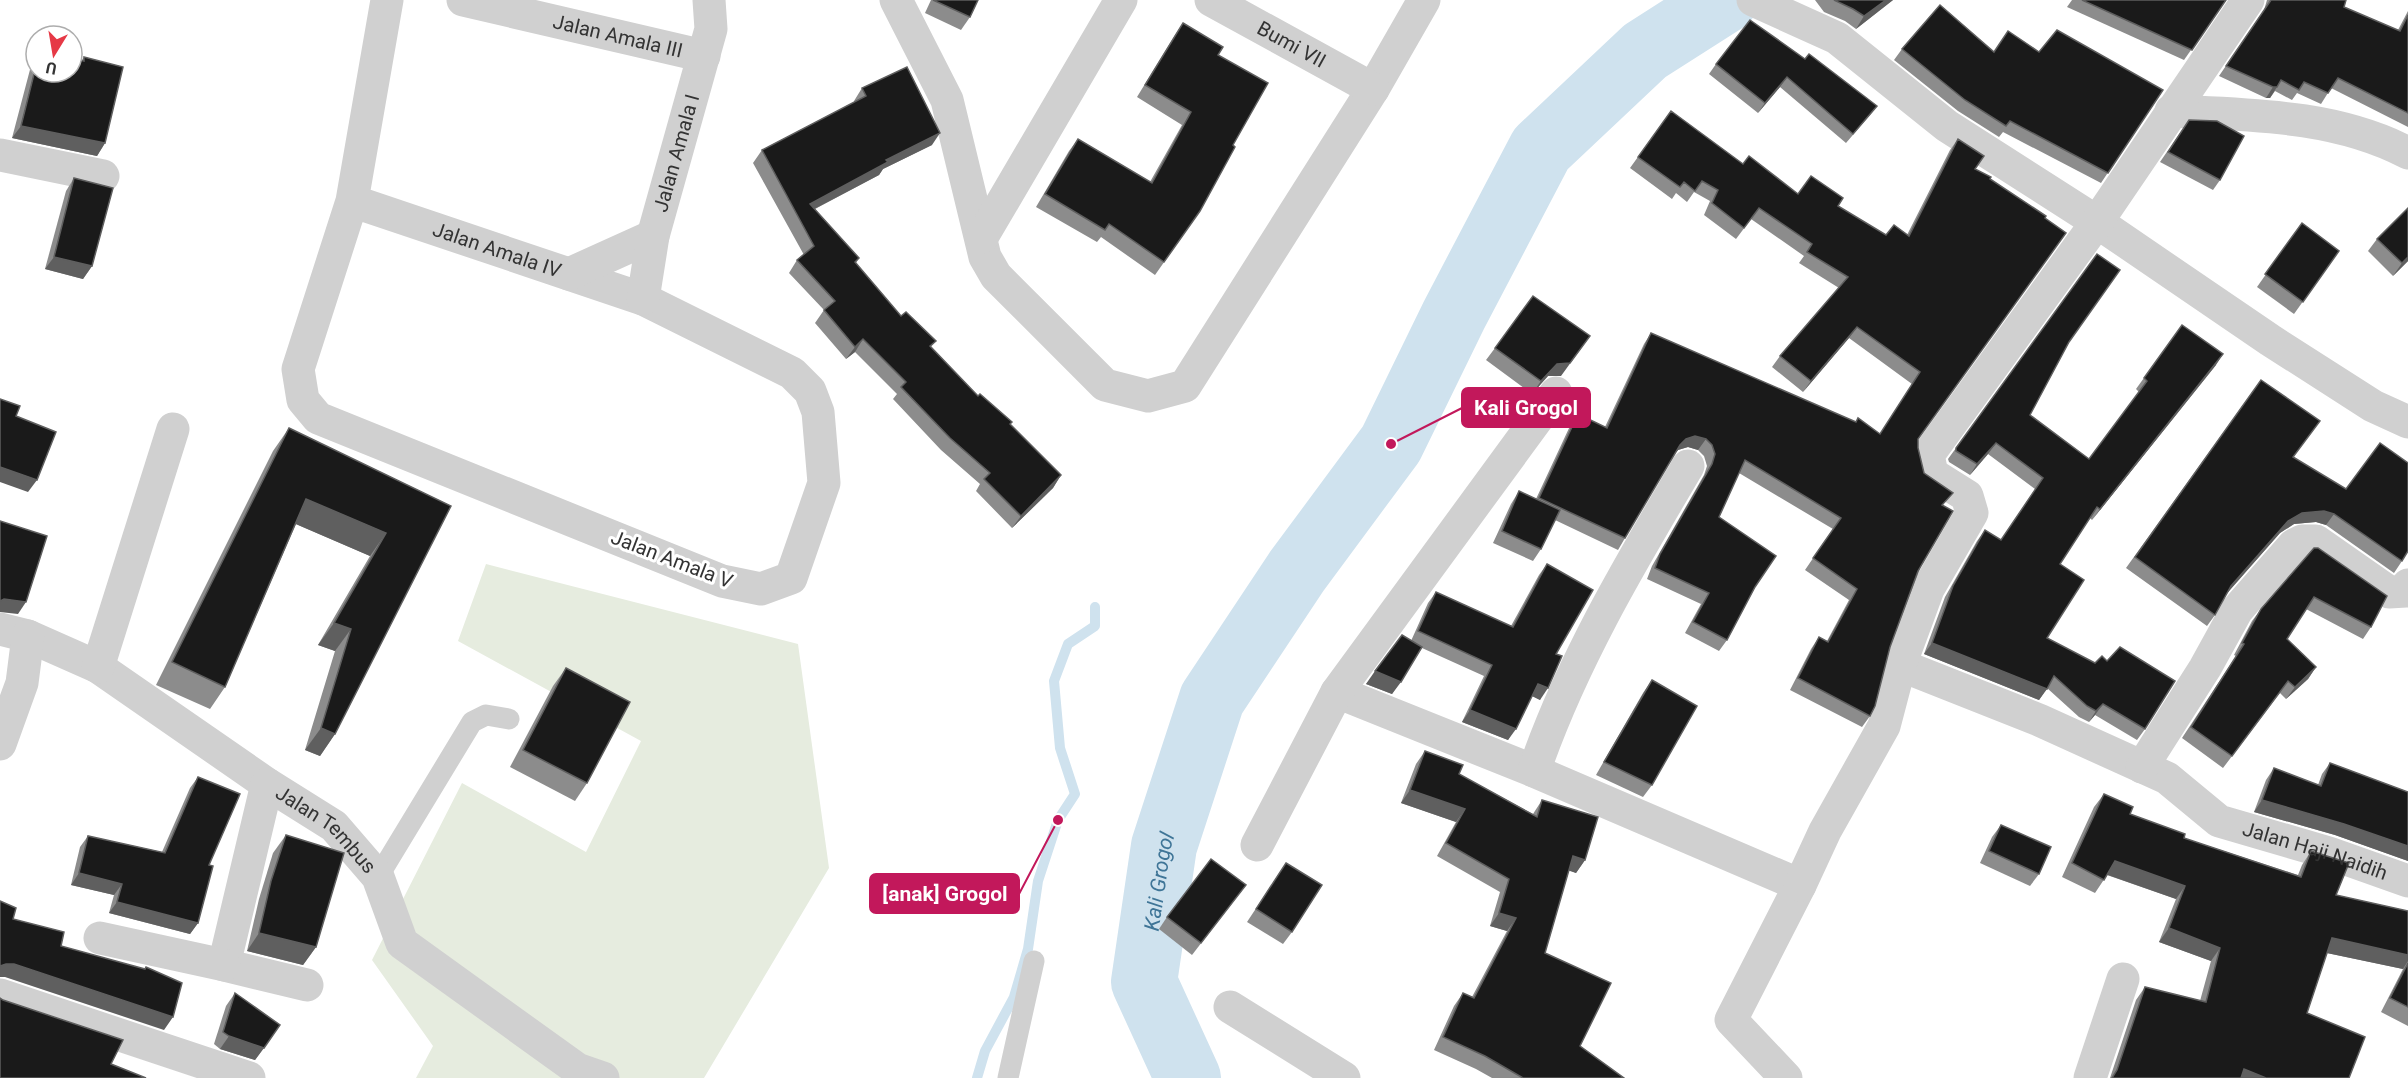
<svg xmlns="http://www.w3.org/2000/svg" width="2408" height="1078" viewBox="0 0 2408 1078" font-family="Roboto,sans-serif">
  <style>
    .green { fill: #e6ecdf }
    .lines { fill: none; stroke-linecap: round; stroke-linejoin: round }
    .stream { stroke: #cfe2ee; stroke-width: 10 }
    .river { stroke: #cfe2ee; stroke-width: 66 }
    .lane { stroke: #d0d0d0; stroke-width: 21 }
    .street { stroke: #d0d0d0; stroke-width: 33 }
    .wall { fill: #8c8c8c }
    .shaded-wall { fill: #5f5f5f }
    .building { fill: #1a1a1a; stroke: #5f5f5f; stroke-width: 1.5 }
    .labels { text-anchor: middle; stroke-width: 6; stroke-linejoin: round; paint-order: stroke }
    .street-label { font-size: 20px; fill: #333; stroke: #fff }
    .water-label { font-size: 21px; font-style: italic; fill: #3f7597; stroke: #fff }
    .leader { fill: none; stroke: #c2185b; stroke-width: 2 }
    .callout-dot { fill: #c2185b; stroke: #fff; stroke-width: 2 }
    .callout { fill: #c2185b; stroke: #c2185b; stroke-width: 2 }
    .callout-label { font-size: 21px; text-anchor: middle; font-weight: bold; fill: #fff }
  </style>
  <rect width="100%" height="100%" fill="#fff"/>
  <polygon class="green" points="486,564 798,644 829,868 704,1078 416,1078 433,1046 372,960 462,783 586,852 641,741 458,641"/>
  <g class="lines">
    <polyline class="stream" points="977,1078 985,1051 1014,997 1028,949 1038,881 1058,820 1075,794 1060,748 1054,681 1068,644 1095,626 1095,607"/>
    <path class="river" id="s1" d="M1188,1078L1144,982L1164,846L1212,699L1297,571L1391,444L1454,315L1541,149L1645,51L1725,0"/>
    <g class="lane">
      <polyline points="378,877 472,722 486,715 509,719"/>
      <polyline points="1008,1078 1034,961"/>
    </g>
    <g class="street">
      <path id="s2" d="M463,0L704,56"/>
      <polyline points="896,0 947,100 985,257 996,276 1105,385 1148,396 1185,386 1373,89 1424,0"/>
      <path id="s3" d="M1211,0L1373,89"/>
      <polyline points="1753,0 1837,38 1947,126 2097,222 2270,340 2373,406 2408,422"/>
      <path d="M2171,111C2251,115 2336,115 2408,153"/>
      <polyline points="0,155 103,176"/>
      <path id="s4" d="M352,201L643,299L792,373L810,391L818,412L824,483L791,578L761,589L722,581L318,418L303,400L298,369L352,201L387,0"/>
      <polyline points="982,237 1121,0"/>
      <polyline points="569,274 653,236"/>
      <path id="s5" d="M643,299L653,236L711,29L709,0"/>
      <path id="s6" d="M0,629L28,636L98,667L267,784L334,826L378,877L402,943L577,1069L603,1078"/>
      <path id="s7" d="M1900,665L2039,720L2167,778L2219,821L2329,853L2408,881"/>
      <polyline points="98,667 173,429"/>
      <polyline points="1337,692 1534,771 1800,885 1731,1020 1786,1078"/>
      <polyline points="0,744 22,683 28,636"/>
      <polyline points="2142,767 2205,668 2237,610 2294,545 2302,541 2316,541 2389,592 2406,591 2408,585"/>
      <path d="M1534,771C1571,663 1630,564 1688,466"/>
      <polyline points="267,784 224,965 307,985"/>
      <polyline points="1257,845 1337,692 1556,393"/>
      <polyline points="1800,885 1825,831 1884,726 1900,665 1928,589 1972,513 1967,496 1932,474 1928,455 2097,222 2248,0"/>
      <polyline points="100,938 224,965"/>
      <polyline points="0,995 249,1078"/>
      <polyline points="1230,1007 1344,1078"/>
      <polyline points="2090,1078 2123,979"/>
    </g>
  </g>
  <g class="wall">
    <polygon points="931,0 978,0 970,17 961,30 925,13"/>
    <polygon points="1815,0 1893,0 1856,29 1845,21 1824,12"/>
    <polygon points="2072,0 2226,0 2184,60 2067,7"/>
    <polygon points="2267,0 2346,0 2344,7 2398,30 2408,11 2408,127 2331,88 2321,104 2297,93 2292,100 2275,91 2270,98 2266,98 2219,76 2264,10"/>
    <polygon points="1183,23 1218,55 1233,145 1200,211 1155,275 1101,237 1097,242 1036,207 1069,151 1078,139 1150,182 1182,125 1137,97 1175,35"/>
    <polygon points="1902,49 1994,52 2039,52 2163,90 2101,183 2003,132 1999,137 1958,111 1894,60"/>
    <polygon points="36,55 36,72 82,60 84,57 105,143 97,156 12,138 32,62"/>
    <polygon points="1805,59 1877,106 1870,115 1846,143 1780,87 1758,113 1709,74 1716,64"/>
    <polygon points="862,88 932,145 883,169 879,175 815,209 859,258 856,263 901,316 936,341 931,347 978,396 1010,424 1061,475 1053,488 1012,528 976,491 980,484 941,450 893,399 897,394 855,352 846,359 815,323 824,310 789,273 797,260 804,255 753,163 762,150 854,102 854,101"/>
    <polygon points="1671,111 1743,164 1798,194 1838,206 1886,235 1907,235 1950,150 1958,139 1975,169 1918,440 1918,448 1924,473 1944,506 1890,647 1870,716 1862,727 1790,690 1811,649 1819,637 1827,641 1849,600 1805,570 1833,529 1739,473 1719,517 1755,587 1727,640 1719,651 1685,633 1701,604 1647,579 1652,566 1704,475 1707,466 1704,456 1698,450 1688,447 1678,450 1675,453 1625,538 1618,550 1555,520 1541,549 1533,561 1493,543 1511,504 1519,491 1536,499 1570,426 1578,414 1605,427 1644,344 1651,333 1880,434 1912,384 1849,338 1803,392 1772,367 1780,356 1839,288 1799,263 1804,256 1751,219 1736,239 1704,215 1710,201 1694,192 1687,202 1676,193 1672,199 1630,168"/>
    <polygon points="2189,120 2220,180 2213,190 2160,162"/>
    <polygon points="74,178 92,266 83,279 45,269 66,191"/>
    <polygon points="2408,208 2408,261 2393,276 2368,251 2377,239"/>
    <polygon points="2302,223 2339,251 2294,314 2257,287"/>
    <polygon points="2097,254 2069,342 2030,415 2089,459 2139,392 2136,389 2182,325 2216,365 2092,520 2090,518 2060,564 2047,638 2145,729 2137,740 2095,715 2089,722 2079,717 2047,688 2039,700 1924,654 1945,597 1977,541 1985,530 2001,540 2035,489 1988,454 1970,475 1949,462 1948,459"/>
    <polygon points="1495,348 1561,376 1548,376 1532,394 1486,360"/>
    <polygon points="2261,380 2293,458 2402,561 2394,573 2326,525 2316,522 2294,524 2280,533 2227,593 2215,615 2207,626 2126,568"/>
    <polygon points="289,428 451,506 335,734 320,756 305,750 335,651 318,645 370,556 296,524 225,687 210,709 156,685 273,451"/>
    <polygon points="2314,548 2371,627 2363,639 2306,609 2287,639 2316,667 2308,679 2286,699 2280,693 2223,768 2182,738 2236,656 2234,655 2252,621 2261,609"/>
    <polygon points="1547,564 1556,654 1540,700 1532,696 1508,740 1462,722 1484,676 1422,648 1392,694 1366,684 1411,641 1428,603 1436,592 1511,626 1539,575"/>
    <polygon points="566,668 587,783 575,801 510,767 553,686"/>
    <polygon points="1652,680 1652,785 1643,797 1596,775 1643,693"/>
    <polygon points="1425,751 1459,774 1533,814 1542,800 1585,860 1576,873 1569,870 1545,953 1580,1046 1624,1078 1492,1078 1476,1069 1434,1050 1454,1006 1463,993 1472,997 1507,931 1490,926 1500,892 1437,856 1456,822 1401,803 1416,764"/>
    <polygon points="2330,763 2408,792 2408,861 2335,835 2254,812 2266,780 2274,768 2318,785 2322,774"/>
    <polygon points="198,777 209,865 198,923 190,934 109,913 114,895 71,885 80,847 88,836 162,852 190,788"/>
    <polygon points="2104,794 2130,814 2184,838 2298,875 2302,865 2311,851 2336,895 2408,911 2408,1026 2381,1012 2403,969 2327,953 2307,1013 2349,1078 2110,1078 2136,1000 2145,987 2200,1001 2211,961 2159,942 2176,899 2107,875 2095,893 2062,877 2094,807"/>
    <polygon points="2001,825 2039,874 2030,886 1980,863 1992,837"/>
    <polygon points="286,835 316,947 303,965 247,951 259,899 273,853"/>
    <polygon points="1286,863 1292,932 1283,944 1247,922"/>
    <polygon points="1246,885 1192,955 1159,929 1167,917"/>
    <polygon points="235,993 280,1025 255,1060 220,1049 214,1044 226,1006"/>
  </g>
  <g class="shaded-wall">
    <polygon points="1886,0 1893,0 1856,29 1864,16"/>
    <polygon points="1787,77 1780,87 1758,113 1765,103"/>
    <polygon points="2273,87 2277,87 2270,98 2266,98"/>
    <polygon points="21,126 105,143 97,156 12,138"/>
    <polygon points="940,133 932,145 883,169 879,175 801,216 810,204 886,160"/>
    <polygon points="54,257 92,266 83,279 45,269"/>
    <polygon points="2408,257 2408,261 2393,276 2402,263"/>
    <polygon points="1857,327 1849,338 1803,392 1811,381"/>
    <polygon points="1590,336 1561,376 1548,376 1532,394 1541,381 1557,364"/>
    <polygon points="863,339 855,352 846,359 855,347"/>
    <polygon points="2223,354 2216,365 2092,520 2100,509"/>
    <polygon points="1695,436 1706,439 1698,450 1688,447 1678,450 1672,456 1680,445 1686,439"/>
    <polygon points="1996,443 1988,454 1970,475 1977,464"/>
    <polygon points="0,467 37,480 28,492 0,482"/>
    <polygon points="1061,475 1053,488 1012,528 1021,516"/>
    <polygon points="306,499 386,533 370,556 291,522"/>
    <polygon points="2324,511 2334,514 2326,525 2316,522 2294,524 2280,533 2223,598 2231,586 2288,521 2302,513"/>
    <polygon points="4,599 26,602 18,614 0,612 0,601"/>
    <polygon points="334,623 351,629 335,651 318,645"/>
    <polygon points="1932,643 2047,689 2039,700 1924,654"/>
    <polygon points="2316,667 2308,679 2286,699 2295,687"/>
    <polygon points="1375,671 1401,682 1392,694 1366,684"/>
    <polygon points="1538,684 1548,688 1540,700 1530,695"/>
    <polygon points="2103,704 2095,715 2089,722 2096,711"/>
    <polygon points="1470,710 1516,729 1508,740 1462,722"/>
    <polygon points="321,728 335,734 320,756 305,750"/>
    <polygon points="1410,790 1465,809 1456,822 1401,803"/>
    <polygon points="2262,800 2344,824 2408,846 2408,861 2335,835 2254,812"/>
    <polygon points="1573,856 1585,860 1576,873 1564,869"/>
    <polygon points="2115,861 2185,886 2176,899 2105,874"/>
    <polygon points="79,873 122,884 114,895 71,885"/>
    <polygon points="117,902 198,923 190,934 109,913"/>
    <polygon points="1499,913 1516,918 1507,931 1490,926"/>
    <polygon points="2169,928 2220,948 2211,961 2159,942"/>
    <polygon points="259,933 316,947 303,965 247,951"/>
    <polygon points="2332,938 2408,955 2408,961 2403,969 2322,952"/>
    <polygon points="6,964 14,964 173,1017 164,1030 5,977 0,977 0,966"/>
    <polygon points="229,1036 264,1048 255,1060 220,1049"/>
    <polygon points="2244,1069 2266,1078 2237,1078"/>
  </g>
  <g class="building">
    <polygon points="933,0 978,0 970,17"/>
    <polygon points="1834,0 1886,0 1864,16 1853,9"/>
    <polygon points="2082,0 2226,0 2192,50"/>
    <polygon points="2271,0 2346,0 2344,7 2400,31 2408,15 2408,113 2338,78 2328,93 2304,82 2299,90 2281,80 2277,87 2273,87 2226,66"/>
    <polygon points="1940,5 1994,52 2008,31 2039,52 2057,30 2163,90 2108,173 2010,121 2006,126 1965,100 1902,49"/>
    <polygon points="1750,20 1805,59 1809,54 1877,106 1853,134 1787,77 1765,103 1716,64"/>
    <polygon points="1183,23 1223,47 1218,55 1268,83 1233,145 1235,147 1200,211 1164,262 1109,224 1105,230 1045,194 1078,139 1152,183 1191,112 1145,85"/>
    <polygon points="84,57 123,67 105,143 21,126 36,66 36,72 72,72 72,58 84,61"/>
    <polygon points="907,67 940,133 886,160 888,162 810,204 859,258 855,262 901,316 906,312 936,341 930,346 978,396 980,394 1012,422 1010,424 1061,475 1021,516 984,479 990,473 950,438 901,387 906,382 863,339 855,347 824,310 835,301 797,260 814,246 762,150 866,96 862,88"/>
    <polygon points="1671,111 1743,164 1749,156 1798,194 1811,176 1843,198 1838,206 1886,235 1894,225 1909,236 1958,139 1984,156 1975,169 1991,177 1990,179 2046,216 2045,218 2066,233 1918,439 1918,448 1924,473 1953,493 1942,505 1953,511 1918,571 1890,647 1875,706 1870,716 1798,678 1819,637 1828,642 1857,589 1813,558 1841,518 1745,460 1719,517 1776,556 1755,587 1727,640 1693,622 1709,593 1655,568 1660,554 1712,464 1715,454 1712,445 1706,439 1695,436 1686,439 1680,445 1625,538 1539,498 1578,414 1607,428 1651,333 1856,422 1858,418 1880,434 1920,372 1857,327 1811,381 1780,356 1848,277 1807,252 1812,244 1759,208 1744,228 1712,203 1718,190 1702,181 1695,191 1684,182 1680,187 1638,157"/>
    <polygon points="2189,120 2217,121 2244,136 2220,180 2168,152"/>
    <polygon points="74,178 113,188 92,266 54,257"/>
    <polygon points="2408,208 2408,257 2402,263 2377,239"/>
    <polygon points="2302,223 2339,251 2303,302 2265,274"/>
    <polygon points="2097,254 2120,270 2069,342 2030,415 2089,459 2147,381 2144,378 2182,325 2223,354 2100,509 2097,507 2060,564 2084,580 2047,638 2095,663 2102,656 2107,661 2120,647 2175,681 2145,729 2103,704 2096,711 2087,706 2054,676 2047,689 1932,643 1953,586 1985,530 2001,540 2043,478 1996,443 1977,464 1956,451 1956,448"/>
    <polygon points="1533,296 1590,336 1570,363 1557,364 1541,381 1495,348"/>
    <polygon points="2261,380 2320,421 2293,457 2346,489 2380,443 2408,463 2408,551 2402,561 2334,514 2324,511 2302,513 2288,521 2231,586 2215,615 2135,557"/>
    <polygon points="0,399 20,406 16,416 56,432 37,480 0,467"/>
    <polygon points="289,428 451,506 335,734 321,728 351,629 334,623 386,533 306,499 225,687 172,662"/>
    <polygon points="1519,491 1560,510 1541,549 1502,531"/>
    <polygon points="0,521 47,536 26,602 4,599 0,601"/>
    <polygon points="2314,548 2318,548 2387,596 2371,627 2314,597 2287,639 2316,667 2295,687 2288,681 2232,756 2191,727 2244,644 2242,643 2261,609"/>
    <polygon points="1547,564 1593,590 1556,654 1562,656 1548,688 1538,684 1516,729 1470,710 1492,665 1418,631 1436,592 1513,627"/>
    <polygon points="1402,635 1422,647 1401,682 1375,671"/>
    <polygon points="566,668 630,702 587,783 523,750"/>
    <polygon points="1652,680 1697,706 1652,785 1604,762"/>
    <polygon points="1425,751 1463,765 1459,774 1537,817 1542,800 1598,817 1585,860 1573,856 1545,953 1611,983 1580,1046 1624,1078 1523,1078 1485,1056 1443,1037 1463,993 1474,998 1516,918 1499,913 1509,879 1446,843 1465,809 1410,790"/>
    <polygon points="2330,763 2408,792 2408,846 2344,824 2262,800 2274,768 2321,786"/>
    <polygon points="198,777 240,794 209,865 213,866 198,923 117,902 122,884 79,873 88,836 165,853"/>
    <polygon points="2104,794 2133,807 2130,814 2185,834 2184,838 2301,877 2311,851 2349,863 2336,895 2408,911 2408,955 2332,938 2307,1013 2365,1037 2349,1078 2266,1078 2244,1069 2241,1078 2112,1078 2117,1070 2145,987 2206,1002 2220,948 2169,928 2185,886 2115,861 2104,880 2072,863"/>
    <polygon points="2001,825 2051,847 2039,874 1989,851"/>
    <polygon points="286,835 344,853 316,947 259,933 271,881"/>
    <polygon points="1211,859 1246,885 1201,943 1167,917"/>
    <polygon points="1286,863 1322,885 1292,932 1256,909"/>
    <polygon points="0,901 16,908 13,919 64,932 61,946 145,969 146,967 182,983 173,1017 14,964 6,964 0,966"/>
    <polygon points="2408,963 2408,1007 2390,998"/>
    <polygon points="235,993 280,1025 264,1048 229,1036 223,1032"/>
    <polygon points="0,998 3,1000 123,1040 111,1064 146,1078 0,1078"/>
  </g>
  <g class="labels">
    <g class="street-label">
      <text dy="7" stroke="none"><textPath href="#s2" startOffset="159">Jalan Amala III</textPath></text>
      <text dy="7" stroke="none"><textPath href="#s3" startOffset="92">Bumi VII</textPath></text>
      <text dy="7" stroke="none"><textPath href="#s5" startOffset="150">Jalan Amala I</textPath></text>
      <text dy="7" stroke="none"><textPath href="#s4" startOffset="153">Jalan Amala IV</textPath></text>
      <text transform="translate(672 559) rotate(21)" y="7">Jalan Amala V</text>
      <text dy="7" stroke="none"><textPath href="#s6" startOffset="386">Jalan Tembus</textPath></text>
      <text dy="7" stroke="none"><textPath href="#s7" startOffset="458">Jalan Haji Naidih</textPath></text>
    </g>
    <g class="water-label">
      <text dy="7" stroke="none"><textPath href="#s1" startOffset="207">Kali Grogol</textPath></text>
    </g>
  </g>
  <path class="leader" d="M1391 444L1462 408M1058 820L1019 894"/>
  <g class="callout-dot">
    <circle cx="1391" cy="444" r="6"/>
    <circle cx="1058" cy="820" r="6"/>
  </g>
  <g class="callout">
    <rect x="1462" y="388" width="128" height="39" rx="6"/>
    <rect x="870" y="874" width="149" height="39" rx="6"/>
  </g>
  <g class="callout-label">
    <text x="1526" y="415">Kali Grogol</text>
    <text x="945" y="901">[anak] Grogol</text>
  </g>
  <g transform="translate(54 54) rotate(191)"><circle r="28" fill="#ffffff" stroke="#adadad" stroke-width="1.5"/>
  <path d="M0-4.5L10 22L0 15L-10 22Z" fill="#e63946"/>
  <text y="-9" font-size="16" font-weight="bold" text-anchor="middle" fill="#333333">U</text>
  </g>
</svg>
